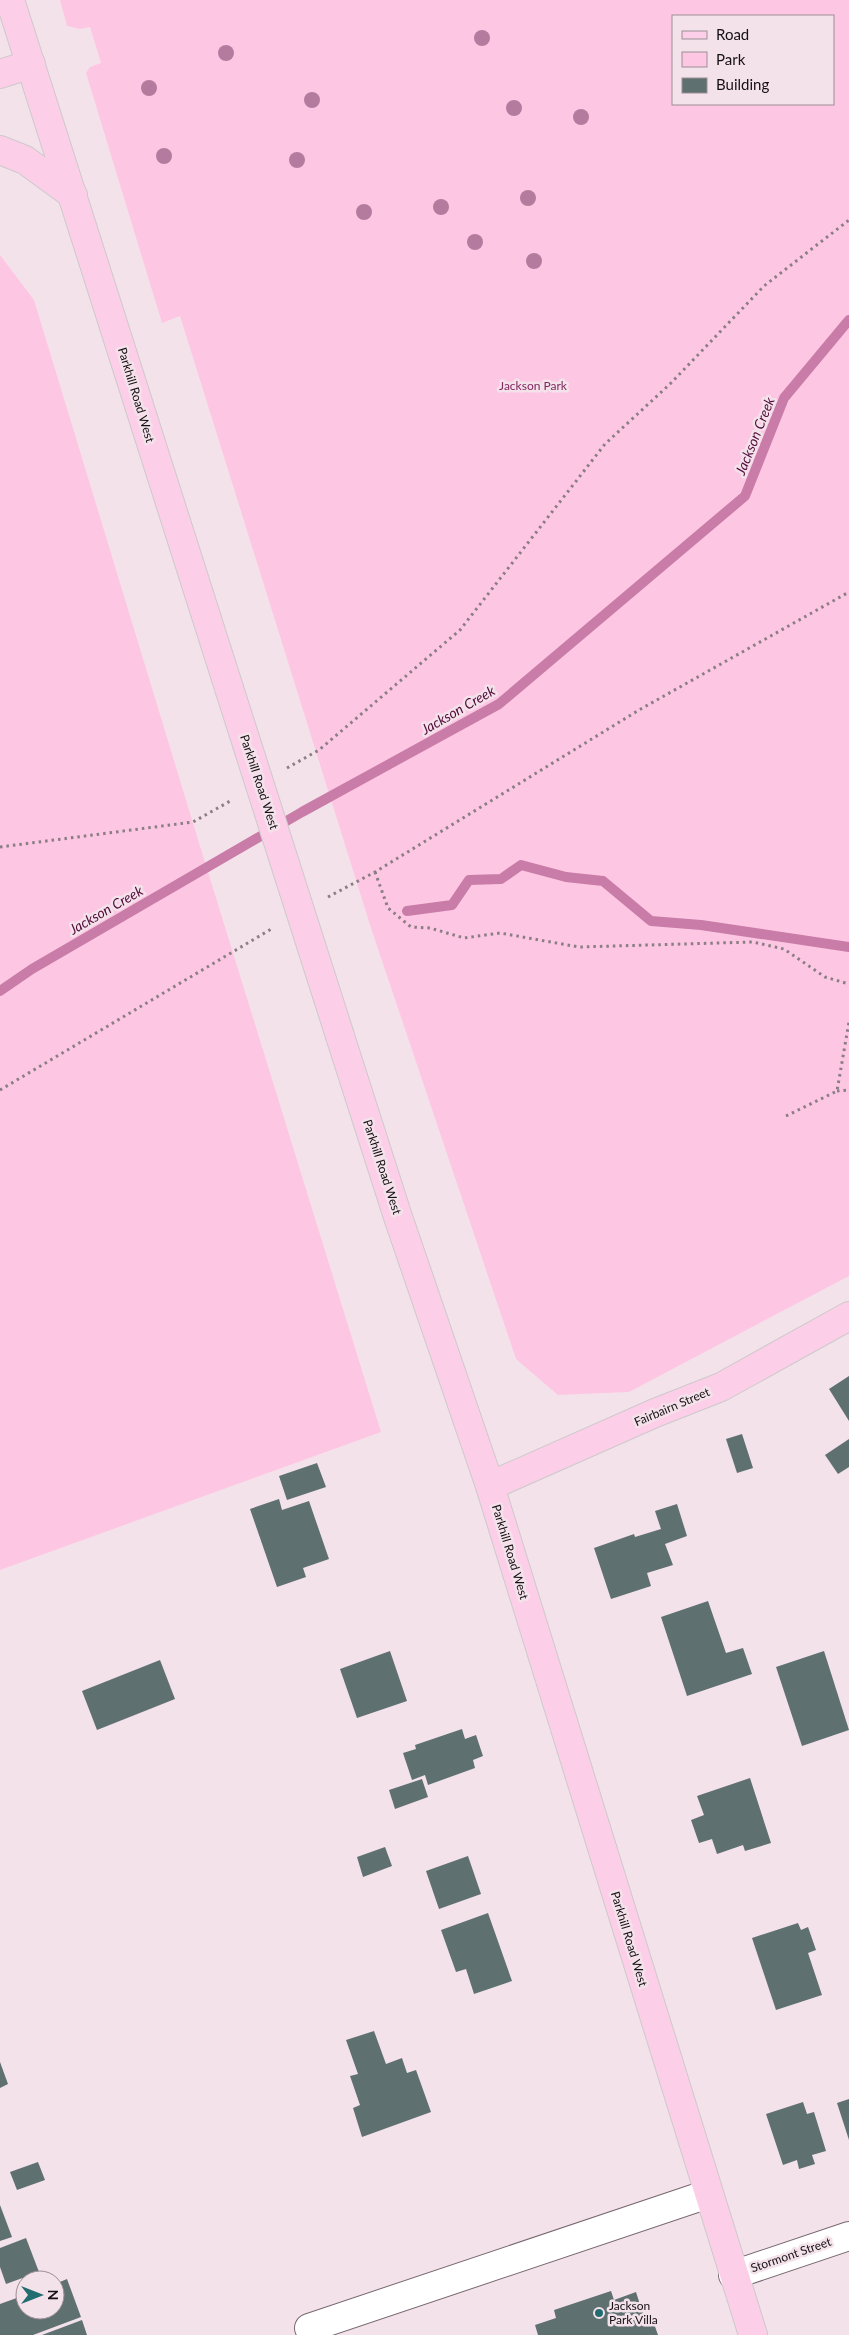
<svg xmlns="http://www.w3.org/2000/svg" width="849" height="2335" viewBox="0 0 849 2335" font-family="Lato,sans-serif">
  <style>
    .green { fill: #fdc7e3; fill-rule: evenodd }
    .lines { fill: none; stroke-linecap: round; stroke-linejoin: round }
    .stream { stroke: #c97ca7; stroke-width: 10 }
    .building { fill: #5e7070 }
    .minor-casing { stroke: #786970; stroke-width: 30 }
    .major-casing { stroke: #cccacb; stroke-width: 30 }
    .path { stroke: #8a7e84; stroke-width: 3; stroke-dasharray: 2.5 4; stroke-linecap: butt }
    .minor { stroke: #fff; stroke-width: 28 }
    .major { stroke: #fdcee8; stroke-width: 28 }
    .major-bridge-casing { stroke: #cccacb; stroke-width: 30; stroke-linecap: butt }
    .major-bridge { stroke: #fdcee8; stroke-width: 28 }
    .tree { fill: #b57b9f }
    .poi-dot { fill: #226d6f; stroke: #f4e2eb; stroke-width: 2 }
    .labels { text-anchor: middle; stroke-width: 5; stroke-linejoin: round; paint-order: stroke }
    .park-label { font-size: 12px; fill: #822760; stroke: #f4e2eb }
    .street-label { font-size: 12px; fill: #151013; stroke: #f4e2eb }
    .poi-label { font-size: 12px; fill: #151013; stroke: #f4e2eb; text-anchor: start }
    .water-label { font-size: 14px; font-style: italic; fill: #510a39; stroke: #f4e2eb }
  </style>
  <rect width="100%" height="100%" fill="#f4e2eb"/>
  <g class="green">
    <path d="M60,0H849V1276L629,1392L558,1395L516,1359L371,928L180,316L162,323L86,73L90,67L101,63L90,27L80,29L67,26ZM833,16V104H673V16Z"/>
    <polygon points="0,255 34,300 200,846 381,1432 0,1570"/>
  </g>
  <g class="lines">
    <g class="stream">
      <polyline points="407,911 452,905 469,880 501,879 521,865 566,877 603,881 651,921 701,925 849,947"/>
      <polyline points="0,991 32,969 302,812 499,704 745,496 784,398 849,320"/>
    </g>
  </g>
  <g class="building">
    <polygon points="849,1376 849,1421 829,1389"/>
    <polygon points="742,1434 753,1468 737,1473 726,1439"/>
    <polygon points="849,1439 849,1467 838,1474 825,1455"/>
    <polygon points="317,1463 326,1487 287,1500 279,1476"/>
    <polygon points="279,1499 282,1510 309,1501 329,1559 303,1568 306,1577 277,1587 250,1509"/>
    <polygon points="677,1504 687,1536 665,1544 673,1565 647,1573 651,1586 611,1599 594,1548 634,1534 635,1537 661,1529 655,1511"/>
    <polygon points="708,1601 726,1653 743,1648 752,1674 687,1696 661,1617"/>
    <polygon points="390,1651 407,1701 357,1718 340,1669"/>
    <polygon points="824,1651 849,1730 802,1746 776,1667"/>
    <polygon points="160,1660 175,1699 97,1730 82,1691"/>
    <polygon points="462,1729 465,1739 476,1735 483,1756 473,1760 475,1768 428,1785 425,1775 412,1780 403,1753 416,1749 415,1745"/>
    <polygon points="750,1778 771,1843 745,1851 743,1845 717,1854 712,1839 699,1843 691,1820 704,1815 697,1796"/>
    <polygon points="422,1779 428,1797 395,1809 389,1790"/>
    <polygon points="385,1847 392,1866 363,1877 357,1857"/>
    <polygon points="468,1856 481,1894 439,1909 426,1871"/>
    <polygon points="488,1913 512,1981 474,1994 466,1969 456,1972 441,1930"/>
    <polygon points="798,1923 801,1930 808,1927 816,1950 808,1953 822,1995 776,2010 752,1938"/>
    <polygon points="374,2031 386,2064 402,2058 407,2073 416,2070 431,2112 362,2137 353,2108 360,2105 350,2076 358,2074 346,2040"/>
    <polygon points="0,2062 8,2084 0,2088"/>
    <polygon points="849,2099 849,2140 837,2103"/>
    <polygon points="803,2102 807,2114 814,2112 826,2151 812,2155 815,2164 799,2169 797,2160 783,2165 766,2114"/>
    <polygon points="38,2162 45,2180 17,2190 10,2172"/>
    <polygon points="0,2205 12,2237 0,2241"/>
    <polygon points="26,2238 39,2272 6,2284 0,2267 0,2248"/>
    <polygon points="67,2279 81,2317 33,2335 0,2335 0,2304 25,2295 25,2310 55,2310 55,2284"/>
    <polygon points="611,2291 614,2300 636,2292 644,2317 651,2315 658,2335 538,2335 535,2325 556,2318 554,2310"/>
    <polygon points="82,2320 87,2335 42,2335"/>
  </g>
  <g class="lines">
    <defs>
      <g id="minor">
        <polyline points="733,2275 849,2236"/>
        <polyline points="312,2335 309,2328 708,2194"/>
      </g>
      <g id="major">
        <polyline points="10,0 229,688"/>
        <polyline points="0,74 31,64"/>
        <polyline points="0,150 25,160 73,195"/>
        <polyline points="340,1036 397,1214 490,1486 753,2335"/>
        <polyline points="490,1486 655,1413 721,1387 849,1316"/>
      </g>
    </defs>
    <use href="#minor" class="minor-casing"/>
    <use href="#major" class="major-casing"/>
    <g class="path">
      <polyline points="287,768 319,750 460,630 605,444 670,384 764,286 849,220"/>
      <polyline points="0,847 193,822 232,800"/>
      <polyline points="375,872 388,908 411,927 430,928 464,938 500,933 579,947 753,942 784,949 825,977 849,984"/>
      <polyline points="328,897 375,872 639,710 849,592"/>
      <polyline points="0,1090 273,928"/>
      <polyline points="837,1091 849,1090"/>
      <polyline points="786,1116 837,1091 849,1022"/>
    </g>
    <use href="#minor" class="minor"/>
    <use href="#major" class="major"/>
    <defs>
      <polyline id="major-bridge" points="229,688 340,1036"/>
    </defs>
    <use href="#major-bridge" class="major-bridge-casing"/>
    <use href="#major-bridge" class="major-bridge"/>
  </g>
  <g class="tree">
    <circle cx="482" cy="38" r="8"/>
    <circle cx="226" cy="53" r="8"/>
    <circle cx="149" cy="88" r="8"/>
    <circle cx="312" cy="100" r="8"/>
    <circle cx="514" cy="108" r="8"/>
    <circle cx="581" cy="117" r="8"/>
    <circle cx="164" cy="156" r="8"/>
    <circle cx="297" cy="160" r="8"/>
    <circle cx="528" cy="198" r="8"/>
    <circle cx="441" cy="207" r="8"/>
    <circle cx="364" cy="212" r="8"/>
    <circle cx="475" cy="242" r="8"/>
    <circle cx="534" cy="261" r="8"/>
  </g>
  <circle class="poi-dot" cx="599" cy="2313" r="5"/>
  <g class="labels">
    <g class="park-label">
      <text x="533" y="390">Jackson Park</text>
    </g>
    <g class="street-label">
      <text transform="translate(136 395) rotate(73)" y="4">Parkhill Road West</text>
      <text transform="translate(259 782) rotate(72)" y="4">Parkhill Road West</text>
      <text transform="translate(382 1167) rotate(72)" y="4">Parkhill Road West</text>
      <text transform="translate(672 1407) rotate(-23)" y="4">Fairbairn Street</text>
      <text transform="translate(510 1552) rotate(73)" y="4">Parkhill Road West</text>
      <text transform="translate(629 1939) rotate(73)" y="4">Parkhill Road West</text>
      <text transform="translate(791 2255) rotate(-19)" y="4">Stormont Street</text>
    </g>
    <g class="poi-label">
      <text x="609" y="2310">Jackson<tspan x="609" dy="14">Park Villa</tspan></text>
    </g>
    <g class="water-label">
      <text transform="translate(755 436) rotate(-68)" y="5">Jackson Creek</text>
      <text transform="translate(458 710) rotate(-30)" y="5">Jackson Creek</text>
      <text transform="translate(106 910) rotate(-30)" y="5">Jackson Creek</text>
    </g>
  </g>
  <rect x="672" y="15" width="162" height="90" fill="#f4e2eb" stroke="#9b8e95"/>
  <rect x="682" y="31" width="25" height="8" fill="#fdcee8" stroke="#9b8e95"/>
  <text x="716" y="40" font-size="15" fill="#151013">Road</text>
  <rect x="682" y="52" width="25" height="15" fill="#fdc7e3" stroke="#9b8e95"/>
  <text x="716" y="65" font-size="15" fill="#151013">Park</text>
  <rect x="682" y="78" width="25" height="15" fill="#5e7070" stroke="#9b8e95"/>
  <text x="716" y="90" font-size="15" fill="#151013">Building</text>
  <g transform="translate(40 2295) rotate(90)"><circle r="24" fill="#f4e2eb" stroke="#9b8e95"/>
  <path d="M0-4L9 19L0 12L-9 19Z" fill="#226d6f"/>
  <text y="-8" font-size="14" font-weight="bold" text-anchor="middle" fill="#151013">N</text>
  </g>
</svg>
